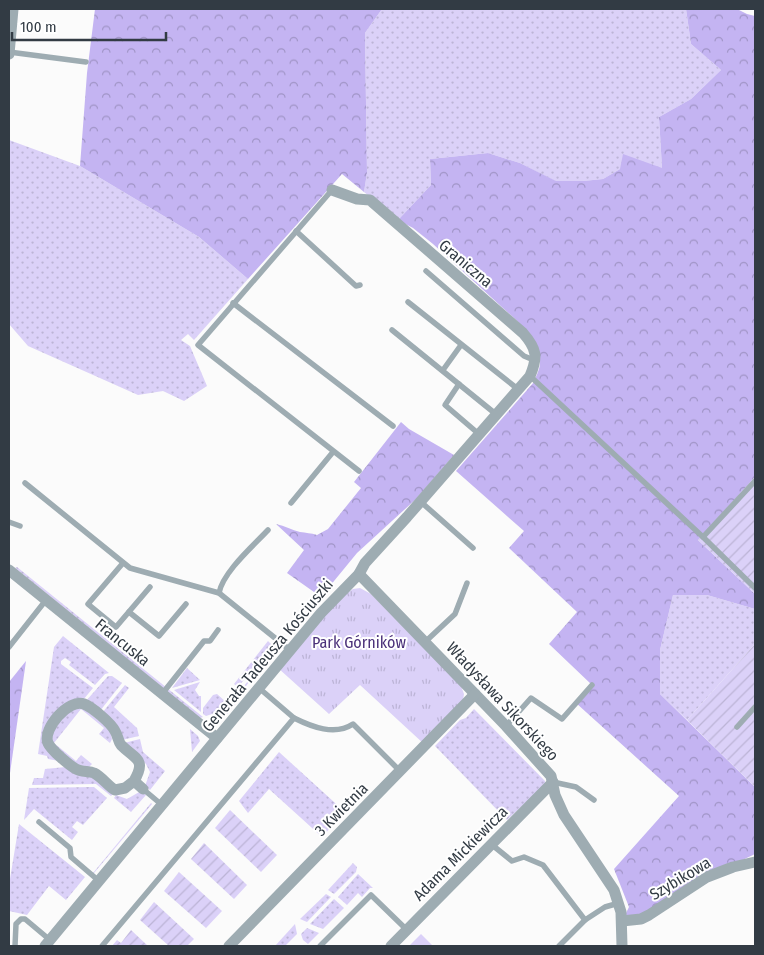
<svg xmlns="http://www.w3.org/2000/svg" width="764" height="955" viewBox="0 0 764 955" font-family="'Fira Sans Condensed',sans-serif">
  <style>
    .grass { fill: url(#grass-dots) }
    .forest { fill: url(#forest-crowns) }
    .park { fill: url(#park-tufts) }
    .garden { fill: url(#garden-furrows) }
    .pitch { fill: #dbd1f8 }
    .lines { fill: none; stroke-linecap: round; stroke-linejoin: round }
    .lane { stroke: #9eacb2; stroke-width: 5.5 }
    .street { stroke: #9eacb2; stroke-width: 11 }
    .labels { text-anchor: middle; stroke-width: 4; stroke-linejoin: round; paint-order: stroke }
    .street-label { font-size: 16px; fill: #323b44; stroke: #fff }
    .park-label { font-size: 16px; fill: #4b317a; stroke: #fff }
  </style>
  <defs>
    <pattern id="grass-dots" width="8" height="8" patternUnits="userSpaceOnUse" patternTransform="scale(1.25)"><rect width="8" height="8" fill="#dbd1f8"/><path d="M2 2h.1M6 6h.1" fill="none" stroke="#bcb4d6" stroke-width="1.8" stroke-linecap="round"/></pattern>
    <pattern id="forest-crowns" width="20" height="18" patternUnits="userSpaceOnUse" patternTransform="scale(1.25)"><rect width="20" height="18" fill="#c4b4f2"/><path d="M2 6a3 3 0 1 1 6 0M12 15a3 3 0 1 1 6 0" fill="none" stroke="#a094c6"/></pattern>
    <pattern id="park-tufts" width="24" height="20" patternUnits="userSpaceOnUse" patternTransform="scale(1.25)"><rect width="24" height="20" fill="#dbd1f8"/><path d="M3 7l-1-3M5 7V3M7 7l1-3M15 17l-1-3M17 17v-4M19 17l1-3" fill="none" stroke="#bcb4d6"/></pattern>
    <pattern id="garden-furrows" width="10" height="10" patternUnits="userSpaceOnUse" patternTransform="scale(1.25)"><rect width="10" height="10" fill="#dbd1f8"/><path d="M-1 1l2-2M0 10L10 0M9 11l2-2" fill="none" stroke="#bcb4d6"/></pattern>
  </defs>
  <rect width="100%" height="100%" fill="#fbfbfb"/>
  <g class="grass">
    <polygon points="382,9 686,9 691,44 721,70 691,99 659,117 662,168 620,169 603,179 583,181 555,181 520,163 488,153 430,159 431,185 398,220 364,192 367,173 365,33"/>
    <polygon points="9,140 80,166 199,237 248,279 194,340 188,334 181,340 190,346 207,386 184,401 163,391 138,395 28,346 9,324"/>
    <polygon points="17,567 203,717 200,718 15,568"/>
    <polygon points="673,595 707,595 755,609 755,644 687,720 660,694 660,650"/>
    <polygon points="63,636 109,673 105,674 95,685 69,665 71,662 65,658 61,661 61,664 93,688 83,700 46,727 59,761 48,759 47,756 38,754 54,647"/>
    <polygon points="268,641 272,645 238,687 234,684"/>
    <path d="M274,648L276,654L252,684L249,682L244,689L246,691L223,719C218,723 215,723 209,720L222,714Z"/>
    <polygon points="187,668 200,680 172,688"/>
    <polygon points="108,676 112,676 122,683 100,711 86,701"/>
    <polygon points="200,682 195,690 199,696 201,696 201,712 174,690"/>
    <polygon points="125,685 129,688 114,707 137,728 139,736 122,740 102,713"/>
    <polygon points="217,694 226,702 218,712 206,716 203,714 203,708 213,695"/>
    <polygon points="81,706 110,730 112,739 110,743 99,734 104,728 81,709 54,743 76,761 81,755 92,764 88,768 83,769 52,745 50,737 66,712"/>
    <polygon points="474,709 545,781 545,785 507,820 435,746 460,720 466,718"/>
    <polygon points="190,729 198,736 200,741 192,752"/>
    <polygon points="140,739 143,752 165,771 150,790 145,786 150,772 146,764 124,743"/>
    <polygon points="279,752 345,812 322,837 269,789 248,813 239,801"/>
    <polygon points="66,767 93,777 113,794 111,796 96,784 32,785 34,778 43,778 45,769"/>
    <polygon points="94,787 107,798 83,825 77,821 72,827 78,832 72,840 34,809 24,820 29,788"/>
    <polygon points="141,791 146,795 131,812 114,798 116,795 127,799"/>
    <polygon points="151,803 152,804 94,873 93,873"/>
    <polygon points="19,824 85,877 66,900 49,886 27,915 9,911 9,885"/>
    <polygon points="353,863 357,867 356,872 334,894 328,890"/>
    <polygon points="358,874 373,888 370,888 362,897 358,893 347,905 338,897"/>
    <polygon points="326,894 331,897 307,922 300,919"/>
    <polygon points="334,899 344,908 323,929 310,924"/>
    <polygon points="295,924 297,934 285,946 275,946"/>
    <polygon points="307,928 319,933 308,944 303,940 301,934"/>
  </g>
  <g class="forest">
    <polygon points="95,9 382,9 365,33 367,173 364,192 342,174 248,279 199,237 80,166 87,73"/>
    <path d="M686,9H737L747,14L755,16V477L698,540L755,594V609L707,595H673L660,650V694L755,787V854L707,877L662,908L622,921L629,907L614,869L679,796L576,703L592,685L549,644L577,612L509,548L524,531L456,471L534,382C536,376 540,369 540,363C539,346 527,330 515,319L433,244L413,228L398,220L431,185L430,159L488,153L520,163L556,181H583L603,179L620,169L623,154L662,168L659,117L691,99L721,70L691,44Z"/>
    <path d="M401,422L409,429L454,455L416,499L357,553L325,592H314L287,573L304,550L276,524C285,526 292,530 300,532C306,533 311,533 317,535L328,529L361,488L354,482Z"/>
    <polygon points="26,661 9,780 9,682"/>
  </g>
  <polygon class="park" points="360,588 371,594 461,686 464,694 463,700 424,744 360,685 329,714 278,668 341,597 353,589"/>
  <g class="garden">
    <polygon points="755,477 755,594 698,540"/>
    <polygon points="755,644 755,787 687,720"/>
    <polygon points="230,810 277,855 261,872 215,828"/>
    <polygon points="204,843 247,885 234,899 191,859"/>
    <polygon points="179,872 222,911 206,928 164,891"/>
    <polygon points="154,902 194,939 187,946 169,946 140,920"/>
    <polygon points="131,930 148,946 112,946 117,940 121,943"/>
  </g>
  <polygon class="pitch" points="421,934 433,946 409,946"/>
  <g class="lines">
    <g class="lane">
      <polyline points="9,52 86,62"/>
      <polyline points="332,190 198,345 359,471"/>
      <polyline points="296,231 356,286 360,285"/>
      <polyline points="426,271 524,356 536,361"/>
      <polyline points="408,302 519,390"/>
      <polyline points="233,303 393,426"/>
      <polyline points="392,330 497,415"/>
      <polyline points="443,370 461,345"/>
      <polyline points="530,376 703,537 755,481"/>
      <polyline points="459,384 445,405 480,435"/>
      <polyline points="25,483 130,568 219,593 290,650"/>
      <polyline points="421,502 473,548"/>
      <polyline points="291,503 333,452"/>
      <polyline points="9,522 20,526"/>
      <polyline points="703,537 755,588"/>
      <polyline points="123,563 88,604 116,627 150,587"/>
      <path d="M219,593C223,572 253,546 268,530"/>
      <polyline points="129,612 159,636 186,604"/>
      <polyline points="425,642 455,614 467,583"/>
      <polyline points="9,647 46,600"/>
      <polyline points="162,694 204,641 210,641 218,630"/>
      <path d="M294,718C312,727 335,736 353,724L401,772"/>
      <polyline points="506,726 531,698 562,719 592,685"/>
      <polyline points="737,727 755,707"/>
      <polyline points="553,782 576,787 594,800"/>
      <polyline points="143,789 162,805"/>
      <polyline points="39,822 70,848 71,857 99,881"/>
      <polyline points="491,844 512,861 524,857 543,865 585,920 605,907 619,903"/>
      <polyline points="15,946 16,924 21,919 25,919 50,940"/>
      <polyline points="102,946 294,718 259,688"/>
      <polyline points="320,946 371,895 407,930"/>
      <polyline points="559,946 585,920"/>
    </g>
    <g class="street">
      <polyline points="9,54 13,9"/>
      <polyline points="9,570 217,738"/>
      <polyline points="359,574 506,726 551,776 555,795 564,815 614,890 621,912 622,946"/>
      <path d="M134,781C147,759 135,759 121,745C118,741 118,736 115,731C111,723 92,707 84,704C69,698 42,729 48,743C51,750 69,765 76,769C81,772 89,771 94,773C102,777 108,786 115,790L125,788L134,781L143,789"/>
      <polyline points="622,921 641,919 649,915 707,877 733,867 755,862"/>
      <path d="M45,946L321,613L359,574L365,563L407,517L530,376C538,357 537,349 523,333L370,200L357,199L332,190"/>
      <polyline points="229,946 475,694"/>
      <polyline points="391,946 553,782"/>
    </g>
  </g>
  <g class="labels">
    <g class="street-label">
      <text transform="translate(466 263) rotate(40)" y="6">Graniczna</text>
      <text transform="translate(123 642) rotate(39)" y="6">Francuska</text>
      <text transform="translate(267 655) rotate(-50)" y="6">Generała Tadeusza Kościuszki</text>
      <text transform="translate(503 701) rotate(47)" y="6">Władysława Sikorskiego</text>
      <text transform="translate(341 809) rotate(-45)" y="6">3 Kwietnia</text>
      <text transform="translate(460 853) rotate(-45)" y="6">Adama Mickiewicza</text>
      <text transform="translate(680 878) rotate(-31)" y="6">Szybikowa</text>
    </g>
    <g class="park-label">
      <text x="359" y="648">Park Górników</text>
    </g>
  </g>
  <rect width="764" height="955" fill="none" stroke="#323b44" stroke-width="20"/>
  <path d="M12 32v8h154v-8" fill="none" stroke="#323b44" stroke-width="2.5"/>
  <text x="20" y="32" font-size="15" fill="#323b44" stroke="#ffffff" stroke-width="4" paint-order="stroke">100 m</text>
</svg>
